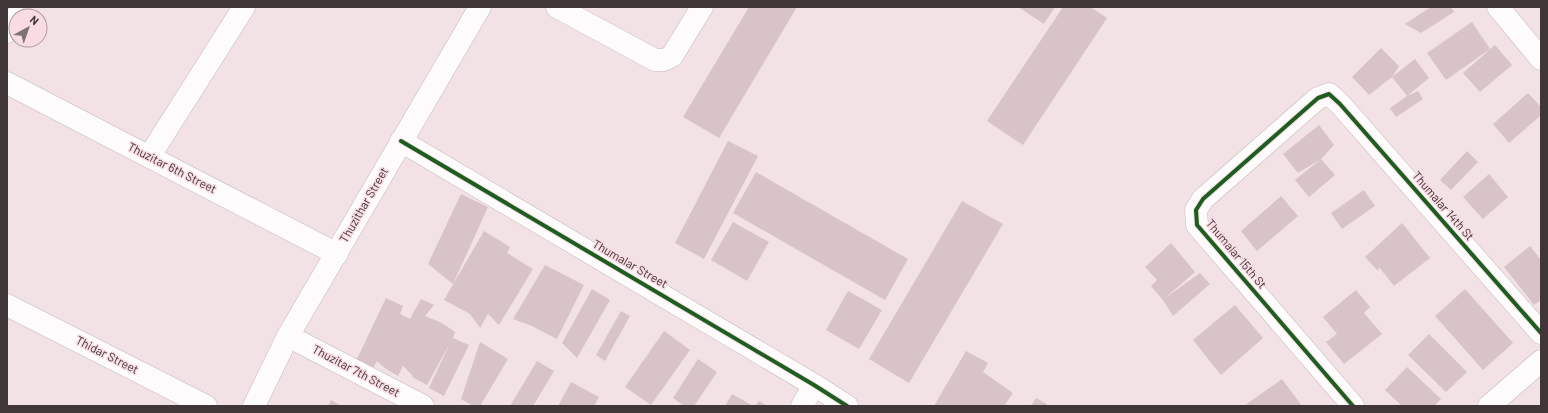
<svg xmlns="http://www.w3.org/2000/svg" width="1548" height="413" viewBox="0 0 1548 413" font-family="Barlow,sans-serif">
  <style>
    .building { fill: #d7c3c8 }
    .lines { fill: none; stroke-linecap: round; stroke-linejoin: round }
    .street-casing { stroke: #c5b9bc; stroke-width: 23 }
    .secondary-casing { stroke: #c5b9bc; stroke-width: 23 }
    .street { stroke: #fdfbfb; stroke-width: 22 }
    .secondary { stroke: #fdfbfb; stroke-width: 22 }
    .cycleway-casing { stroke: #f8dce2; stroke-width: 6 }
    .cycleway { stroke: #1b5e20; stroke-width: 4 }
    .labels { text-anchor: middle; stroke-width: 3; stroke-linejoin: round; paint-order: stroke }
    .street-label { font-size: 12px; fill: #403638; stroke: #f8dce2 }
  </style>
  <rect width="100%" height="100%" fill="#f2e2e6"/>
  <g class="building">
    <polygon points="749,7 797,7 719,138 683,117"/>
    <polygon points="1018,7 1055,7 1044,24"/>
    <polygon points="1063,7 1090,7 1107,18 1023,145 987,121"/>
    <polygon points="1431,7 1451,7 1454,12 1421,33 1405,24"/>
    <polygon points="1472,22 1490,49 1446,80 1427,53"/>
    <polygon points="1495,45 1512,65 1480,92 1463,73"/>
    <polygon points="1381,48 1399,66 1392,77 1369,95 1352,77"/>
    <polygon points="1415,59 1429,78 1407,96 1392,77"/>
    <polygon points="1418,91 1423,99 1396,117 1390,108 1407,96"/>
    <polygon points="1528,93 1541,107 1541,115 1509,143 1493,124"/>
    <polygon points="1319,125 1334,145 1321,159 1298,173 1283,154"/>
    <polygon points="728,141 758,156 704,259 675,243"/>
    <polygon points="1467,151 1478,162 1451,190 1440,180"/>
    <polygon points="1321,159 1335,175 1309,197 1295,180"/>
    <polygon points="756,172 908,259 885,300 733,213"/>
    <polygon points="1489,174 1508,197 1483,219 1463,197"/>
    <polygon points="1364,190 1375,206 1342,229 1331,213"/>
    <polygon points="461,194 488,207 453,284 428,264"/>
    <polygon points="1281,196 1298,216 1257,251 1241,231"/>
    <polygon points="962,201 1003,224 909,383 869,359"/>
    <polygon points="733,222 769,242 747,281 711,260"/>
    <polygon points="1402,223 1430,258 1394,286 1379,267 1378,271 1365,257"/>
    <polygon points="484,231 510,247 507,253 533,269 499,325 488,314 480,328 470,314 444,300"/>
    <polygon points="1171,243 1195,272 1165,298 1200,273 1210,284 1173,316 1163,300 1151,286 1157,280 1145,267"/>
    <polygon points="1530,246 1541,260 1541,300 1534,305 1504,267"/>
    <polygon points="545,265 584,285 557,339 532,326 513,319"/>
    <polygon points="592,289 610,300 577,358 562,343"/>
    <polygon points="1465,289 1513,343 1483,370 1435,316"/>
    <polygon points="1356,290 1370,307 1364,313 1382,334 1344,364 1326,342 1337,334 1323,317"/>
    <polygon points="848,291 882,310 859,349 826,330"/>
    <polygon points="386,298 403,306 400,314 410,319 421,299 434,305 425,316 442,323 455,332 453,338 469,345 444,396 429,388 450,343 427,385 412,377 413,376 403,366 398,376 386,369 377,361 373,369 356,361"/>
    <polygon points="1235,305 1263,338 1221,375 1193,340"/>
    <polygon points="621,311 630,316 605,361 596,355"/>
    <polygon points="664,331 690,350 651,405 625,387"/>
    <polygon points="1429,334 1467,372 1446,392 1408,355"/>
    <polygon points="480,342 508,359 480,406 473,406 461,399"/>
    <polygon points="966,351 988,363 983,372 1013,393 1004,406 934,406"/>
    <polygon points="698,359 717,372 694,406 684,406 673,398"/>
    <polygon points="537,361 554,371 533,406 510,406"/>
    <polygon points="1407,367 1441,399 1434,406 1402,406 1385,390"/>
    <polygon points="1282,379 1302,406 1244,406"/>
    <polygon points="571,382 599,397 594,406 558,406"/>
    <polygon points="732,394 753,406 725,406"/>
    <polygon points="1036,398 1047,404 1046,406 1031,406"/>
    <polygon points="331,400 342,406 328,406"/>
    <polygon points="759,401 767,406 755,406"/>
  </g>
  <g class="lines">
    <defs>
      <g id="street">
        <polyline points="557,7 655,60 664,60 672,56 702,7"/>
        <polyline points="1498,7 1541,59"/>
        <polyline points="7,32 16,17"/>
        <polyline points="7,83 337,254"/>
        <polyline points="401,141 814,385 847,406"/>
        <polyline points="149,157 244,7"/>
        <polyline points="7,305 206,406"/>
        <polyline points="288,336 423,406"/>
        <polyline points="802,406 814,385"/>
        <polyline points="1353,406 1197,225 1196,210 1203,199 1318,98 1329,94 1340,104 1541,333"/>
        <polyline points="1489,406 1541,361"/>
      </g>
      <polyline id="secondary" points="254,406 288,336 480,7"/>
    </defs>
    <use href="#street" class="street-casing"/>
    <use href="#secondary" class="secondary-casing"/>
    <use href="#street" class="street"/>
    <use href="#secondary" class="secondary"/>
    <defs>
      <g id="cycleway">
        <polyline points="401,141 814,385 847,406"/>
        <polyline points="1353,406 1197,225 1196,210 1203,199 1318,98 1329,94 1340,104 1541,333"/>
      </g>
    </defs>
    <use href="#cycleway" class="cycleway-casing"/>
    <use href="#cycleway" class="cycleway"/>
  </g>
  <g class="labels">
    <g class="street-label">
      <text transform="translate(172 168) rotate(27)" y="4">Thuzitar 6th Street</text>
      <text transform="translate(364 205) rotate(-60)" y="4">Thuzithar Street</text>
      <text transform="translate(1443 206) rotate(49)" y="4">Thumalar 14th St</text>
      <text transform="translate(1236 254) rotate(50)" y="4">Thumalar 15th St</text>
      <text transform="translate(630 264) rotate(30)" y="4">Thumalar Street</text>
      <text transform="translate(107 355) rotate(27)" y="4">Thidar Street</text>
      <text transform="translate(356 371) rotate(28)" y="4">Thuzitar 7th Street</text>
    </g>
  </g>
  <rect width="1548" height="413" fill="none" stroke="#403638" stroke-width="16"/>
  <g transform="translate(28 28) rotate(40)"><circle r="19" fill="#f8dce2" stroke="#ae9a9e"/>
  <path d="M0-3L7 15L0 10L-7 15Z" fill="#7e7275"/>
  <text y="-6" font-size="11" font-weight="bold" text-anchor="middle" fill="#403638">N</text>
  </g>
</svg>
